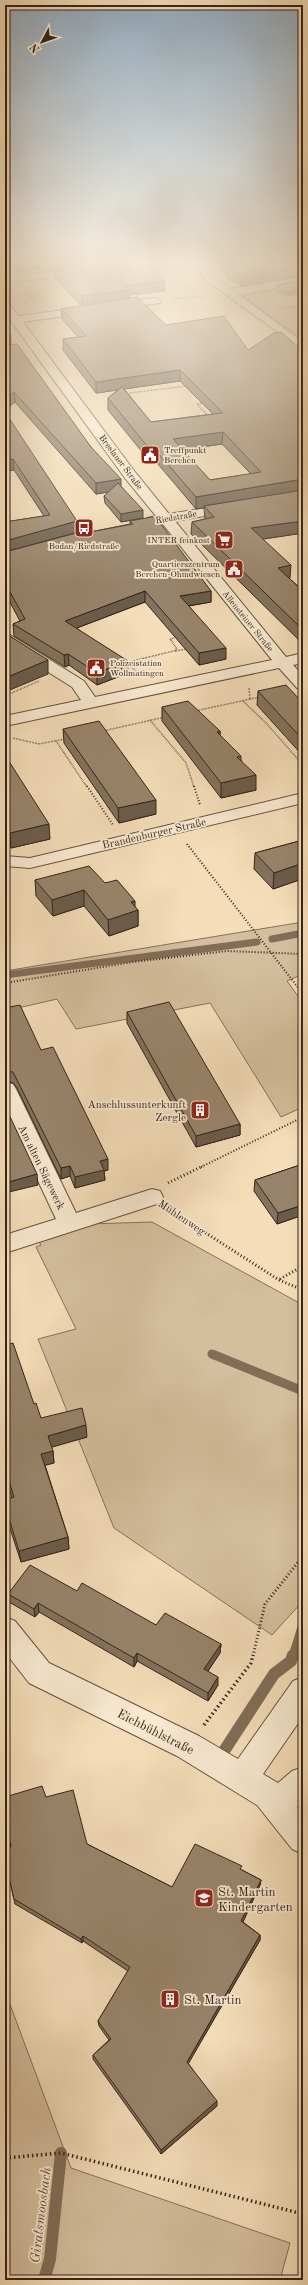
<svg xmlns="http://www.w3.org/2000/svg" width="308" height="2285" viewBox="0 0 308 2285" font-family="'Old Standard TT',serif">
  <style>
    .green { fill: #d4be9d; stroke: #84715c }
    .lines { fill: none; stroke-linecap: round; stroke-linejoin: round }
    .stream-far2 { stroke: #816d58; stroke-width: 7 }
    .stream-far1 { stroke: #816d58; stroke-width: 9 }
    .stream { stroke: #816d58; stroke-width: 12 }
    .minor-casing { stroke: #655242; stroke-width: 2 }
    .path-far3 { stroke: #35241a; stroke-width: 1.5; stroke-dasharray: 0.5 1; stroke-linecap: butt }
    .path-far2 { stroke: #35241a; stroke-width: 2; stroke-dasharray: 1 2; stroke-linecap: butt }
    .path-far1 { stroke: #35241a; stroke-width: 3; stroke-dasharray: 1 2.5; stroke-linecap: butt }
    .path { stroke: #35241a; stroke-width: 3.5; stroke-dasharray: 1.5 3; stroke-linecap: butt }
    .minor { fill: #f8e9d1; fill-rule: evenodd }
    .wall { fill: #83725d; stroke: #35241a; fill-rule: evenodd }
    .shaded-wall { fill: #6a5c4c; stroke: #35241a }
    .building { fill: #98846c; stroke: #35241a; fill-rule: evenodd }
    .labels { text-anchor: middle; stroke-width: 3.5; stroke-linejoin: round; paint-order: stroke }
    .far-poi-label { font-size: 9px; fill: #35241a; stroke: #f8e9d1; text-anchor: start }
    .far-street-label { font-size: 9px; fill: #35241a; stroke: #f8e9d1 }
    .street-label { font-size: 11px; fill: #35241a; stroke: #f8e9d1 }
    .poi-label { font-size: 11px; fill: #35241a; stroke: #f8e9d1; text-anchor: end }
    .near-street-label { font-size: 13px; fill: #35241a; stroke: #f8e9d1 }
    .near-poi-label { font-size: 13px; fill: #35241a; stroke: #f8e9d1; text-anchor: start }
    .near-water-label { font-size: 14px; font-style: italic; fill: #614f3e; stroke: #f8e9d1 }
  </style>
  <rect width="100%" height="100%" fill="#f4ddb8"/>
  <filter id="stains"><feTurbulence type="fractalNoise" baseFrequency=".005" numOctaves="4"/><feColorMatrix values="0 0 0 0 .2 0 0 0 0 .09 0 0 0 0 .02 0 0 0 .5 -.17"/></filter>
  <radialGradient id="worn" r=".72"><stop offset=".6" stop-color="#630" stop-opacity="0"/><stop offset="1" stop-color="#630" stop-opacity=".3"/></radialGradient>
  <g class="green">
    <polygon points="303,286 303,339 243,296"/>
    <polygon points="303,922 303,974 287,981 303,1003 303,1107 281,1117 210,1003 76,1029 57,999 5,1011 5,971"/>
    <polygon points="152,1222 303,1305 303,1601 272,1635 114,1528 38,1339 76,1329 36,1247 41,1245 38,1240 87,1224"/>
    <polygon points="5,1991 71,2168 290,2243 280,2280 5,2280"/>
  </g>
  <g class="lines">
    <g class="stream-far2">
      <polyline points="272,939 303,933"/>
      <polyline points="5,975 257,942"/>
    </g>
    <g class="stream-far1">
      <polyline points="212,1354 303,1391"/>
      <polyline points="293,1656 303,1624"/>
    </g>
    <g class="stream">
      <polyline points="224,1751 274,1674 291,1661 293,1655"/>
      <polyline points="44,2280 50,2259 61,2153"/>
    </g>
    <defs>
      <g id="minor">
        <polygon points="196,263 206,263 212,275 232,289 303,277 303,283 239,295 303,342 303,350 204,279"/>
        <polygon points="66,270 71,273 70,275 5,283 5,277"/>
        <polygon points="156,298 161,301 160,303 23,322 135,472 169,514 235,503 240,504 242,507 240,510 175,521 286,657 303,653 303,663 293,665 303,675 303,690 297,688 279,668 5,726 5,716 81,700 72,687 5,645 5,633 10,635 84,681 95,697 272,660 162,523 147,524 145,521 147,518 156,516 125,478 5,313 5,302 9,303 18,316"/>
        <polygon points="303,793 303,803 30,868 5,866 5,856 30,858"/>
        <polygon points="5,1082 13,1084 16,1089 76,1213 152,1189 160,1191 163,1197 160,1203 5,1253 5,1235 56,1219 5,1111"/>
        <polygon points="5,1617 15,1621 49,1663 199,1736 238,1759 293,1681 303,1677 303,1716 263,1774 278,1783 292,1771 303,1767 303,1802 297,1807 303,1813 303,1854 292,1849 257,1805 177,1756 29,1683 5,1652"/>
      </g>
    </defs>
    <use href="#minor" class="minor-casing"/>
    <g class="path-far3">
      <polyline points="27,293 34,301"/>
      <polyline points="173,299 205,296"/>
      <polyline points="296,307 303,307"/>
      <polyline points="279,308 296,307 303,312"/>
      <polyline points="128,398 130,393 187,386"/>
      <polyline points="205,403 197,404 208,416"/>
      <polyline points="175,651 188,649"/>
      <polyline points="138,674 128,662 174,651 177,649 170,639 175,638"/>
      <polyline points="249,688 250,699"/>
      <polyline points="5,696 39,681"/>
      <polyline points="243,701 267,724 303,765"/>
      <polyline points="195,711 260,697"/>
      <polyline points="150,720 186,763 194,787"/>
      <polyline points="103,731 165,717"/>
      <polyline points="13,738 39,744 65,739"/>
      <polyline points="56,741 87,787"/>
    </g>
    <g class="path-far2">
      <polyline points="87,786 113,825"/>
      <polyline points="194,786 200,805"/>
      <polyline points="187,844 303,994"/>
      <polyline points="5,983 133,962 227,951 303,954"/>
      <polyline points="201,1167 303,1117"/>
    </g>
    <g class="path-far1">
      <polyline points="168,1183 203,1166"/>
      <polyline points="170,1210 279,1280 303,1290"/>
      <polyline points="280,1279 303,1266"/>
      <polyline points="253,1656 265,1604 303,1556"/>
    </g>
    <g class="path">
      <polyline points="204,1725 251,1663 253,1655"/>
      <polyline points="5,2158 61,2153 303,2214"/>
    </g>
    <use href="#minor" class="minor"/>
  </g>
  <g class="wall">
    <path d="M7,263H182V270H152L164,291L129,295V298L166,325L248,350L303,351V533L262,539L290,578H289L303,591V643H302L191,534L192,522L205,519L204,508L196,509L152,457L147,458L108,410V398L118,390L96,393L63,350V339L78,337L62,319L61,309L81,306L55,278V270L47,271L45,269L20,270V267L8,268ZM180,381L213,414L151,422L124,389ZM222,444L251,474L210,480L182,450Z"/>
    <polygon points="219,263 303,263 303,276 242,286 229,279"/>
    <polygon points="303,280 303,293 285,296 275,290 276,285"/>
    <polygon points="11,345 91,447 121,486 143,518 121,522 105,503 104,496 108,492 96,494 15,402"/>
    <polygon points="5,412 78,532 85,533 130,524 130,521 211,591 211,602 189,606 226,659 199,665 145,602 77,628 128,673 97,685 69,665 65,667 14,636 13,624 20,621 5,593 5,522 44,516 14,470 5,471"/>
    <polygon points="258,691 303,703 303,756 257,705"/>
    <polygon points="162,707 220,731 220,735 241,756 241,760 256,790 221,798 162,721"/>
    <polygon points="63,729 156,814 119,823 64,743"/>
    <polygon points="5,755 50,839 11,848 5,837"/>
    <polygon points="303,840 303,880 302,879 273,889 254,869 255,853"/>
    <polygon points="35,880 105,883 135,907 138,910 138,926 109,936 84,906 53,916 36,896"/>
    <polygon points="5,1008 41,1050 108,1170 104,1171 105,1180 75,1188 70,1176 61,1179 17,1088 13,1083 5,1081"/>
    <polygon points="127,1012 240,1124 240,1135 196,1147 127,1023"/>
    <polygon points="303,1164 303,1215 277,1224 254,1191 255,1180"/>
    <polygon points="5,1345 41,1418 87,1437 51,1447 53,1451 54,1463 45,1465 68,1537 69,1549 21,1562 5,1513 5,1500 12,1498 5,1476"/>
    <polygon points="77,1591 156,1625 221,1644 220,1653 208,1671 218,1685 208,1701 137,1661 134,1667 39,1612 35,1617 9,1602 8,1594"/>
    <polygon points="5,1797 46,1797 87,1844 172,1887 242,1870 261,1880 260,1885 243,1922 260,1935 260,1940 188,2063 217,2106 161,2154 93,2059 93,2055 109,2040 99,2026 98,2021 128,1971 83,1941 82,1943 15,1904 5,1860 5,1855 11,1847 5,1821"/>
  </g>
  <g class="shaded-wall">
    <polygon points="47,263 66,263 66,269 54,269 55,270 47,271"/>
    <polygon points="303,266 303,276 242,286 242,276"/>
    <polygon points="165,281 164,291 129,295 129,300 82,306 82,296 124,286"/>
    <polygon points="303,289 303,293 285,296 285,292"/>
    <polygon points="11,336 11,346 5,347 5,337"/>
    <polygon points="180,370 180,381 96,393 96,382"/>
    <polygon points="14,392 15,402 5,410 5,399"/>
    <polygon points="223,432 222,444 173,451 173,439"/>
    <polygon points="147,446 152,446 152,457 147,458"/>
    <polygon points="13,459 14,470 5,471 5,460"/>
    <polygon points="121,479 121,490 96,494 96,483"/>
    <polygon points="303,479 303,491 204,506 204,508 196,509 196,497"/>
    <polygon points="143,510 143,518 121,522 121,514"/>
    <polygon points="77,521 78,532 5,552 5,541"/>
    <polygon points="303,521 303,533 251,541 251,528"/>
    <polygon points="291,565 290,578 278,580 278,568"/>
    <polygon points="145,591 145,602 66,632 65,621"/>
    <polygon points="211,591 211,602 180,607 180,596"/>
    <polygon points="303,630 303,643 302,643"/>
    <polygon points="226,648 226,659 199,665 199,653"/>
    <polygon points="68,654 69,665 65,667 64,655"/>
    <polygon points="48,660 48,674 5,692 5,678"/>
    <polygon points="128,661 128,673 97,685 97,673"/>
    <polygon points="220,731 220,745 217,732"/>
    <polygon points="256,775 256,790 221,798 221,783"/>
    <polygon points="156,800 156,814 119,823 118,808"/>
    <polygon points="49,824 50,839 11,848 10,833"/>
    <polygon points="303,863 302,879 273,889 274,873"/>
    <polygon points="84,890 84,906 53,916 52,900"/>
    <polygon points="135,901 135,911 138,910 138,926 109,936 108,920 131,902"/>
    <polygon points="240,1124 240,1135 196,1147 196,1136"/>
    <polygon points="108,1159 108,1170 104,1171 105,1180 75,1188 75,1177 100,1161"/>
    <polygon points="70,1166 70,1176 61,1179 61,1168"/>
    <polygon points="37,1174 38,1185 5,1193 5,1183"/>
    <polygon points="7,1195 8,1206 5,1207 5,1196"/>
    <polygon points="303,1205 303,1215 277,1224 278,1213"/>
    <polygon points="86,1425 87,1437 49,1448 48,1436"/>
    <polygon points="53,1451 54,1463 42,1466 41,1454"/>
    <polygon points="68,1537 69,1549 21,1562 19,1551"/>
    <polygon points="38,1603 39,1612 35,1617 34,1609"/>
    <polygon points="221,1644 220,1653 204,1677 204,1669"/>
    <polygon points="137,1653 137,1661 134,1667 134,1658"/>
    <polygon points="218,1677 218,1685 208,1701 208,1693"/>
    <polygon points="261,1880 260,1885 241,1926 241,1921"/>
    <polygon points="260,1935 260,1940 187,2066 187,2062"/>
    <polygon points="83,1936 83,1941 82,1943 81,1939"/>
    <polygon points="217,2101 217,2106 161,2154 161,2150"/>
  </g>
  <g class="building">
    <polygon points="71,263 145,263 165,281 124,286 129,290 82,296 54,269 70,267"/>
    <polygon points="226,263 303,263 303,266 242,276 230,269"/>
    <polygon points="303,280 303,289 285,292 276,285"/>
    <path d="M137,297L166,325L224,316L248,350L274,333L281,332L303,351V479L196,497L152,446H147L108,398L122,387L151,422L223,413L180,370L96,382L63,339L87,336L61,309ZM223,432L261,472L210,480L173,439Z"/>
    <polygon points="5,329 11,336 5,337"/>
    <polygon points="17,344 91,447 121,479 96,483 14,392 5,399 5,345"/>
    <polygon points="5,412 77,521 5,541 5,522 50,515 13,459 5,460"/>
    <polygon points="118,483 143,510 121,514 104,496"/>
    <polygon points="303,490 303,521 251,528 291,565 278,568 303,591 303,630 192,522 214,517 204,506"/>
    <polygon points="152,517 157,519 211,591 180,596 226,648 199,653 145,591 65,621 128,661 97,673 68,654 64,655 13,624 25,619 5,583 5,552 84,531 85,533 133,524 130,521"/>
    <polygon points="5,633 48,660 5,678"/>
    <polygon points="286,685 303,703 303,740 258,691"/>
    <polygon points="188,701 220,731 217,732 241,756 237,757 256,775 221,783 162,707"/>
    <polygon points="99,721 156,800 118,808 63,729"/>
    <polygon points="5,755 49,824 10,833 5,824"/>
    <polygon points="303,840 303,863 274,873 255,853"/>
    <polygon points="89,866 105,883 117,880 135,901 131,902 138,910 108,920 84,890 52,900 35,880"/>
    <polygon points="169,1002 240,1124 196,1136 127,1012"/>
    <polygon points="20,1005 41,1050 53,1047 108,1159 100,1161 104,1170 75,1177 70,1166 61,1168 13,1072 5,1071 5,1051 7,1051 5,1047 5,1008"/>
    <polygon points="5,1106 37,1174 5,1183"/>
    <polygon points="303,1164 303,1205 278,1213 255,1180"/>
    <polygon points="5,1190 7,1195 5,1196"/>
    <polygon points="13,1343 34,1404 36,1403 41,1418 82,1408 86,1425 48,1436 53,1451 41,1454 68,1537 19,1551 5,1505 5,1500 14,1497 5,1468 5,1345"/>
    <polygon points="30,1565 77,1591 82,1583 156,1625 165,1613 221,1644 204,1669 218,1677 208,1693 137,1653 134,1658 38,1603 34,1609 8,1594"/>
    <polygon points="42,1786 46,1797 73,1790 87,1844 172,1887 195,1844 242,1866 240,1869 261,1880 241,1921 260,1935 187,2062 217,2101 161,2150 93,2055 111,2039 98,2021 130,1967 83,1936 81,1939 14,1899 5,1859 5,1855 11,1846 5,1820 5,1797"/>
  </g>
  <linearGradient id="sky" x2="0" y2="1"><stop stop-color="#93abbf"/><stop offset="0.45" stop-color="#faf0df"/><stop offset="1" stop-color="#faf0df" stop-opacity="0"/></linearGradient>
  <rect width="308" height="583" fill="url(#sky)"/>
  <defs>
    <symbol id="civic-square" viewBox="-11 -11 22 22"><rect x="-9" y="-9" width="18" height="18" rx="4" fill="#8f2418" stroke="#f8e9d1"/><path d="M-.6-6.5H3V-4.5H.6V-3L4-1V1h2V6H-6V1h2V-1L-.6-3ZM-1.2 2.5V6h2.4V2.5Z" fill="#fff"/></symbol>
    <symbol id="bus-square" viewBox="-11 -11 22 22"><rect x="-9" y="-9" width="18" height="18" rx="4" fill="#8f2418" stroke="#f8e9d1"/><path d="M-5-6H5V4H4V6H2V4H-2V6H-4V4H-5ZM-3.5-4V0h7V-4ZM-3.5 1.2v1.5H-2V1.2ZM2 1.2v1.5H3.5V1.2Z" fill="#fff"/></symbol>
    <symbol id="supermarket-square" viewBox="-11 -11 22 22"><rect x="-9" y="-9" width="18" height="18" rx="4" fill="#8f2418" stroke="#f8e9d1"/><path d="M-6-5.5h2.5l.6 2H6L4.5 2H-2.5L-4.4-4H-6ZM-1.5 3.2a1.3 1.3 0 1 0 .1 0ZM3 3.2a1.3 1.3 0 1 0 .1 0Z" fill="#fff"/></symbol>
    <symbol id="building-square" viewBox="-11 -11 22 22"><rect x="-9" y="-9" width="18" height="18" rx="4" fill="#8f2418" stroke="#f8e9d1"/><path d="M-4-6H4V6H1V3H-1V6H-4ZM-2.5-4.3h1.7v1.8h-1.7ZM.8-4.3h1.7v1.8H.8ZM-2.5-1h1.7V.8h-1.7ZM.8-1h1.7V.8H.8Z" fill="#fff"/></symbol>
    <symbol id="school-square" viewBox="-11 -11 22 22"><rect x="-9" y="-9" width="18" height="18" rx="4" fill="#8f2418" stroke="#f8e9d1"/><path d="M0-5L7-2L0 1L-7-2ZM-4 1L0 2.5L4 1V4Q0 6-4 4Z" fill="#fff"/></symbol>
  </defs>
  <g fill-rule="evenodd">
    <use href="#civic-square" x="139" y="444" width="22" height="22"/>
    <use href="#bus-square" x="73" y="517" width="22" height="22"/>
    <use href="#supermarket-square" x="213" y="529" width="22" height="22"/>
    <use href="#civic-square" x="223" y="558" width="22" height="22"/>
    <use href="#civic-square" x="85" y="657" width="22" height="22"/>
    <use href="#building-square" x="189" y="1099" width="22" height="22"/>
    <use href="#school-square" x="193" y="1887" width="22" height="22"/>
    <use href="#building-square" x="159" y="1988" width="22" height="22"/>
  </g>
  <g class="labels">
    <g class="far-poi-label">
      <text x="164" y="453">Treffpunkt<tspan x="164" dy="10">Berchen</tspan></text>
      <text x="210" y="543" text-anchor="end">INTER feinkost</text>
      <text x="84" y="549" text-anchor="middle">Bodan/Riedstraße</text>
      <text x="220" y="567" text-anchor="end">Quartierszentrum<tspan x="220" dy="10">Berchen-Öhmdwiesen</tspan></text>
      <text x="110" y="666">Polizeistation<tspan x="110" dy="10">Wollmatingen</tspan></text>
    </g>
    <g class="far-street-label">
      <text transform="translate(121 462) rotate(53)" y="3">Breslauer Straße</text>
      <text transform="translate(176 517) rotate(-10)" y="3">Riedstraße</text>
      <text transform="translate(248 621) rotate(51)" y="3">Allensteiner Straße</text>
    </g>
    <g class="street-label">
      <text transform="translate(154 833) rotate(-13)" y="4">Brandenburger Straße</text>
      <text transform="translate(42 1167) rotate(64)" y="4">Am alten Sägewerk</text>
      <text transform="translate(182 1217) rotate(34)" y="4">Mühlenweg</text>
    </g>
    <g class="poi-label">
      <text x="186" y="1108">Anschlussunterkunft<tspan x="186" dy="13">Zergle</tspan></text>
    </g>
    <g class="near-street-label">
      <text transform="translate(156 1731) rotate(27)" y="5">Eichbühlstraße</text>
    </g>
    <g class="near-poi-label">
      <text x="218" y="1896">St. Martin<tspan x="218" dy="15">Kindergarten</tspan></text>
      <text x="184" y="2004">St. Martin</text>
    </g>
    <g class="near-water-label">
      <text transform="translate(40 2215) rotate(-83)" y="5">Giratsmoosbach</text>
    </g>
  </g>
  <rect width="308" height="2285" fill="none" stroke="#f4ddb8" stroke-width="20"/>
  <rect x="6" y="6" width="296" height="2273" fill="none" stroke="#35241a" stroke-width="2"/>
  <rect x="10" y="10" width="288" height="2265" fill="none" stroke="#35241a"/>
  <g transform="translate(42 42) rotate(229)" stroke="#f8e9d1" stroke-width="3" paint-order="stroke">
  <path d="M0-3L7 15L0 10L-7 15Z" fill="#35241a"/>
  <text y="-6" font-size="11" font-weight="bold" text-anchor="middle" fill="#35241a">N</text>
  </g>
  <rect width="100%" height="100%" filter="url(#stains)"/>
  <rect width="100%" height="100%" fill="url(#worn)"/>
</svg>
